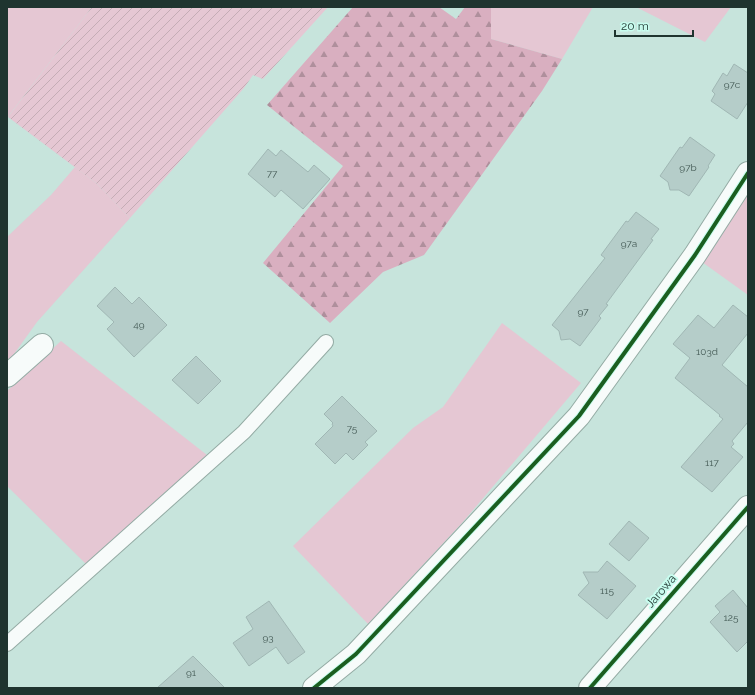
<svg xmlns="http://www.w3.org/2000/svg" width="755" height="695" viewBox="0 0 755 695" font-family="Raleway,sans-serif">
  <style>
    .grass { fill: #e5c7d3 }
    .forest { fill: url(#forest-firs) }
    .garden { fill: url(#garden-furrows) }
    .building { fill: #b5cdc9; stroke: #a0b7b4 }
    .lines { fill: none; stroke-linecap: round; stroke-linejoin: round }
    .lane-casing { stroke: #94aba4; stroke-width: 16 }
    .street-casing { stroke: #94aba4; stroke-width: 24 }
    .lane { stroke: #f7fbfa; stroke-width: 14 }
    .street { stroke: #f7fbfa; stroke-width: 22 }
    .cycleway-casing { stroke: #c8fdef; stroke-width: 6 }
    .cycleway { stroke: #1b5e20; stroke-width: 4 }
    .labels { text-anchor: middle; stroke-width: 4; stroke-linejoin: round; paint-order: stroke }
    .number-label { font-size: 10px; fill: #455b56 }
    .street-label { font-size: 12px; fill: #1f342f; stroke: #c8fdef }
  </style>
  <defs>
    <pattern id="forest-firs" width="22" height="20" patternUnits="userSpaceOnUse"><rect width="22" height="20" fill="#d9afc0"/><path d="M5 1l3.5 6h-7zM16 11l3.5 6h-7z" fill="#af8f9c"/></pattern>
    <pattern id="garden-furrows" width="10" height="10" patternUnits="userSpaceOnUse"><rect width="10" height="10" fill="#e5c7d3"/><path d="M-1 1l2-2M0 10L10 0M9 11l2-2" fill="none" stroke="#c4acb5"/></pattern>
  </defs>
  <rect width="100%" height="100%" fill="#c7e4dc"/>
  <g class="grass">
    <polygon points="7,7 92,7 7,118"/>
    <polygon points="491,7 593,7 562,59 491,39"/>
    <polygon points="636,7 731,7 705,42"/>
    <polygon points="75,167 96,183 130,218 37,322 9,361 7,360 7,237 51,195"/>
    <polygon points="748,191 748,295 702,262"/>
    <polygon points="502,323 581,383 462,523 368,624 293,546 413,428 443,407"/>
    <polygon points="61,341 207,455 87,565 7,486 7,391"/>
  </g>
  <polygon class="forest" points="353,7 439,7 456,19 465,7 491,7 491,39 562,59 542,91 424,255 383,272 330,323 263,263 343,166 267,105"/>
  <polygon class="garden" points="92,7 328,7 263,79 253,75 244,88 130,218 96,183 8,117"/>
  <g class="building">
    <polygon points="734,64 748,73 748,102 737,119 711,101 715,94 712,91 723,73 727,76"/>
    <polygon points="690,137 715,155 708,166 709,167 689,196 679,190 670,190 668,182 660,176 680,147 682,148"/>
    <polygon points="268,149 276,156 281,150 308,172 314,165 330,179 303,209 281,190 275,197 248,174"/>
    <polygon points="636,212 659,229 651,239 653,240 606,304 608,305 599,316 601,318 580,346 570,339 561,340 559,331 552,325 605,258 601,255 626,221 628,222"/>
    <polygon points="115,287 132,304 139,297 167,325 134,357 107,329 114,322 97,306"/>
    <polygon points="733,305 748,317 748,333 722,365 748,387 748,422 732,441 734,444 731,447 743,457 712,492 681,467 723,419 719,416 720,415 675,378 690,358 673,344 698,315 714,328"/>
    <polygon points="196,356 221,381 198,404 172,380"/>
    <polygon points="342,396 377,431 365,442 368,445 353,460 346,453 335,464 315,444 333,426 332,424 333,423 324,414"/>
    <polygon points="629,521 649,538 629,561 609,544"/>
    <polygon points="607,561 636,586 607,619 578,595 589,583 583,572 598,572"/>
    <polygon points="733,590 748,608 748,641 737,652 710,622 720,612 715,606"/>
    <polygon points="269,601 305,652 288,664 276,647 249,666 233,643 253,629 246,617"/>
    <polygon points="193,656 225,688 157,688"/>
  </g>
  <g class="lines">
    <defs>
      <polyline id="lane" points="7,644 244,432 326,342"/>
      <g id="street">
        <polyline points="7,376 42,345"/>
        <polyline points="314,688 356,654 579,416 695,255 748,173"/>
        <polyline points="590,688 748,507"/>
      </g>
    </defs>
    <use href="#lane" class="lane-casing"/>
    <use href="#street" class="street-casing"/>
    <use href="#lane" class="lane"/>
    <use href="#street" class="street"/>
    <defs>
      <g id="cycleway">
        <polyline points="314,688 356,654 579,416 695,255 748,173"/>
        <polyline points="590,688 748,507"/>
      </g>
    </defs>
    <use href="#cycleway" class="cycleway-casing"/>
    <use href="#cycleway" class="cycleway"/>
  </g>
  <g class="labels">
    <g class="number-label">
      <text x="732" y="88">97c</text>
      <text x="688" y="171">97b</text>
      <text x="272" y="177">77</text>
      <text x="629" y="247">97a</text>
      <text x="583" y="315">97</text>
      <text x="139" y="328">49</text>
      <text x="707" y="355">103d</text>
      <text x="352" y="432">75</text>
      <text x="712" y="466">117</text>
      <text x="607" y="594">115</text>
      <text x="731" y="621">125</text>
      <text x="268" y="641">93</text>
      <text x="191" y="676">91</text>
    </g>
    <g class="street-label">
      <text transform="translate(661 591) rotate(-49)" y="4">Jarowa</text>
    </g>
  </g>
  <rect width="755" height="695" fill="none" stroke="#1f342f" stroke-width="16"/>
  <path d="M615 30v6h78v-6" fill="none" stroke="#1f342f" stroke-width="2"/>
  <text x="621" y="30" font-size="12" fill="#1f342f" stroke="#c8fdef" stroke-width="3" paint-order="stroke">20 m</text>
</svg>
